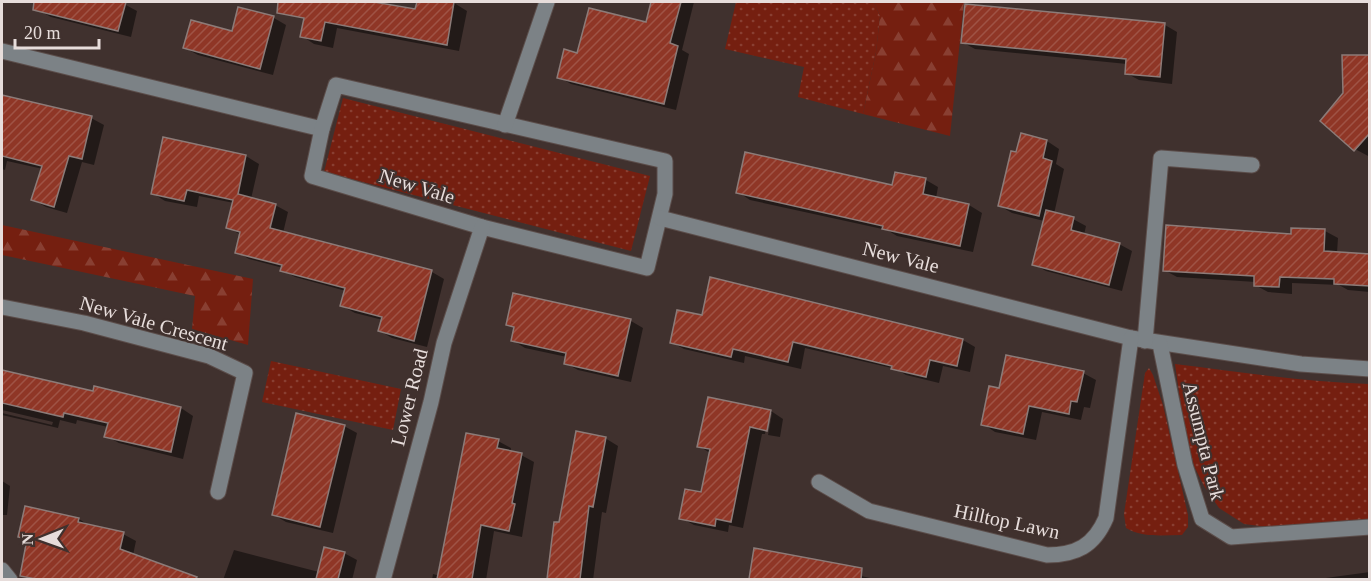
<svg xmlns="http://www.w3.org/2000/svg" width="1371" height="581" viewBox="0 0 1371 581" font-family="Georgia,serif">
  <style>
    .grass { fill: url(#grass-dots) }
    .forest { fill: url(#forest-firs) }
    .shadow { fill: #0007 }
    .building { fill: url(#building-hatch); stroke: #8c7b78; stroke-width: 1.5 }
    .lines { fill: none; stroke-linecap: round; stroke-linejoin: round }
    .minor-casing { stroke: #5b4d4a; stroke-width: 17 }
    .minor { stroke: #7c8286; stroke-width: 15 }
    .labels { text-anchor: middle; stroke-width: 4.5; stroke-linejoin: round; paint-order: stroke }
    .street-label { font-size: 20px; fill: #e7dddb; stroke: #40312e }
  </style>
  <defs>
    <pattern id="grass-dots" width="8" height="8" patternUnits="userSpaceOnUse" patternTransform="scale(1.5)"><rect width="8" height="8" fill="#751f10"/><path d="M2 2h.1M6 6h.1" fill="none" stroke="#893f32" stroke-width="1.8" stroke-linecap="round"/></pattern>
    <pattern id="forest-firs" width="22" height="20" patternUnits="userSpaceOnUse" patternTransform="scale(1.5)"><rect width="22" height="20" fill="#751f10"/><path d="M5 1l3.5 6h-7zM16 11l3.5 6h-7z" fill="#893f32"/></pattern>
    <pattern id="building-hatch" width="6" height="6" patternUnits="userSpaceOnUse" patternTransform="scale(1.5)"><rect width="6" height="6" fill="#8f3626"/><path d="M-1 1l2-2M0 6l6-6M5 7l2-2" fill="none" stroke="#9f5345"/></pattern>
  </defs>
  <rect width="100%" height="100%" fill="#40312e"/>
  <g class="grass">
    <polygon points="736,2 874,2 880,16 876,52 863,114 798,97 804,67 725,49"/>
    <polygon points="343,98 650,176 631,251 324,172"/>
    <polygon points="271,361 401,389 393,430 262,402"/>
    <path d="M1175,364C1240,372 1304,382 1369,384V519L1268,527L1244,524L1219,508L1204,486L1194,466L1184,427Z"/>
    <path d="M1149,368L1153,375L1163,405L1188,515V527L1182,535C1163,535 1142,538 1126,528L1124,514L1145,373Z"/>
  </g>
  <g class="forest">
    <polygon points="874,2 964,2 950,136 863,114 876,52 880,16"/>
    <polygon points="2,225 253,279 248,345 192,329 195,296 2,255"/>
  </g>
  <g class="shadow">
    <polygon points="40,2 124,2 124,4 137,11 131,37 51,17 38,10"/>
    <polygon points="309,2 385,2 384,5 417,11 418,2 454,3 467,11 459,51 337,28 333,48 314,44 302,36"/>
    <polygon points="653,2 694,2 682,50 689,54 676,110 571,84 559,77 578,54 647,24"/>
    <polygon points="274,18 286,25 273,75 198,55 185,48"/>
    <polygon points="1165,25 1177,32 1172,84 1139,80 1126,73 1127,64 975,49 962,42"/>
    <polygon points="1370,56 1370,157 1355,149 1345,94"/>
    <polygon points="2,96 91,118 104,125 94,165 82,162 67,213 46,207 33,200 43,169 7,161 5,170 2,169"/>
    <polygon points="1022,135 1047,141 1059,149 1056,164 1064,169 1054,214 1073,219 1086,226 1084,235 1119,244 1132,251 1122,291 1046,271 1033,264 1044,221 1012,213 1000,206"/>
    <polygon points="164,139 246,156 259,164 251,199 275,205 288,212 283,233 432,272 444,279 427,347 392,338 380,331 383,320 355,313 342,306 346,291 295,277 282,270 283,268 249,259 237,252 241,235 227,227 234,203 199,196 197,207 165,201 152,193"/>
    <polygon points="926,180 938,187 936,198 969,205 982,213 973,252 897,236 887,230 750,200 738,192 893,187"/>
    <polygon points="1325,231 1338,238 1337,253 1370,256 1370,292 1348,290 1339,285 1292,283 1292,294 1268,292 1255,285 1256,282 1177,277 1164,270 1292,235"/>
    <polygon points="711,279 963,340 975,347 970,372 943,366 939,383 906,375 896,369 805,348 801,369 745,356 744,363 684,349 671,342 703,317"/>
    <polygon points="631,321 643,328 631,382 578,370 565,363 567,357 525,348 512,340 515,328 508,324"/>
    <polygon points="2,372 94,393 181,408 193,416 183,459 119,443 106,436 108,427 77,420 76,424 60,420 58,428 2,415 2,413 52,425 53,422 2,410"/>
    <polygon points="1083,373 1096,380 1090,408 1084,407 1081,420 1042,412 1036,440 995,432 983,424 1000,390"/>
    <polygon points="709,399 771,411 783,419 780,437 768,435 772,413 769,413 765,434 762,434 743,528 729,525 728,532 694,525 681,518 702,493 710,453 699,446"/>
    <polygon points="344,426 357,433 333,533 286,522 274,515"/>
    <polygon points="605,438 618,446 606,513 602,512 593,580 549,580 556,523 560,524"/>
    <polygon points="498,441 511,448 510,453 521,455 534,462 522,537 494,531 486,580 432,580 433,574 440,576"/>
    <polygon points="2,481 10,486 7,515 2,515"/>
    <polygon points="26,507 79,519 90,526 123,534 136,541 133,555 182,576 180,580 30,580 22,575 29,541 20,536"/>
    <polygon points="234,550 319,572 344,553 357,560 352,580 223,580"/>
    <polygon points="756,550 861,576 879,580 750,580"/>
    <polygon points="1370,572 1370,580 1311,580"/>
  </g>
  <g class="building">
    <polygon points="34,2 126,2 118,31 33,10"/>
    <polygon points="278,2 374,2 415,9 417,2 454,2 447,45 325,22 321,41 300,37 304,18 277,13"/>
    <polygon points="651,2 681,2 670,43 678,46 664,104 557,78 564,49 577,53 589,8 646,22"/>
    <polygon points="965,4 1165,23 1160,77 1125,74 1126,59 961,43"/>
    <polygon points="238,7 274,16 260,69 183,48 191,20 232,31"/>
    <polygon points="1342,55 1370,55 1370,133 1354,151 1320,121 1343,93"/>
    <polygon points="2,95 92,116 82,159 69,156 54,207 31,200 42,166 2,156"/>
    <polygon points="1021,133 1047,140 1043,158 1052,161 1039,216 998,206 1011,151 1016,152"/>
    <polygon points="163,137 246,155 238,194 276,204 270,228 432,270 414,341 378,331 382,317 340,306 345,288 280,271 282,265 235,253 240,232 226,228 233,200 187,190 184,201 151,194"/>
    <polygon points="745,152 892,185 895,172 926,178 923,194 969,204 960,246 882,229 883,226 736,193"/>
    <polygon points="1046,210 1074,217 1071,230 1120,243 1109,285 1032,265"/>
    <polygon points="1166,225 1291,234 1291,228 1325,229 1324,251 1370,254 1370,286 1334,284 1334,279 1280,277 1279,287 1254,286 1254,276 1163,271"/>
    <polygon points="710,277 963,339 957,366 930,360 926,377 891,369 892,366 793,342 788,362 733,349 731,357 670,343 677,310 702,315"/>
    <polygon points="513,293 631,319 618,376 564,364 566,353 511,341 514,327 506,325"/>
    <polygon points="1006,355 1084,371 1077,402 1071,401 1069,414 1029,406 1023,434 981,425 989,386 999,388"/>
    <polygon points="2,370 93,391 94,386 181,407 171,452 104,437 108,423 64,413 63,417 2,403"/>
    <polygon points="708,397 771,410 767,431 750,427 731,522 716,519 715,526 679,519 685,489 701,492 710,449 697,447"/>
    <polygon points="296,413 345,425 320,527 272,515"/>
    <polygon points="576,431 606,437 593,507 589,506 580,579 547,579 554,522 559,522"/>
    <polygon points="466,433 499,439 497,448 522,453 512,503 515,504 509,531 481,525 472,579 437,579"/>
    <polygon points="25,506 79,518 78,522 124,532 120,549 197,577 196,579 36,579 20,576 27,539 18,537"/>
    <polygon points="324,547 345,552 338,579 316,579"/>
    <polygon points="754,548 862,568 861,579 749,579"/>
  </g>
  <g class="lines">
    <defs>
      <g id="minor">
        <polyline points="2,51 322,129"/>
        <polygon points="336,85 665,161 665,194 647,268 482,227 312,176 322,129"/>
        <polyline points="505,125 547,2"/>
        <polyline points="660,218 1131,338 1301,364 1370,369"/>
        <polyline points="2,307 84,323 209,356 245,373 218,492"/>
        <polyline points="1145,341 1161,158 1252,165"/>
        <polyline points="1160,344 1185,465 1202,519 1231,537 1370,527"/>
        <path d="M819,482L869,511L1047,555C1076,555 1094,546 1106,518L1131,338"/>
        <polyline points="2,570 10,580"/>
        <polyline points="383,580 431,402 444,343 482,227"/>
      </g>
    </defs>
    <use href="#minor" class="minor-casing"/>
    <use href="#minor" class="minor"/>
  </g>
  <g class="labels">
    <g class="street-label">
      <text transform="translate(417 186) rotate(17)" y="7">New Vale</text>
      <text transform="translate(901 257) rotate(14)" y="7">New Vale</text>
      <text transform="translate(154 323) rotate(16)" y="7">New Vale Crescent</text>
      <text transform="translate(409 397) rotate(-76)" y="7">Lower Road</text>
      <text transform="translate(1204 441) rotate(76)" y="7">Assumpta Park</text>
      <text transform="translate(1007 521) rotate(12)" y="7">Hilltop Lawn</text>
    </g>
  </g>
  <rect width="1371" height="581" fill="none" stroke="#e7dddb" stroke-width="6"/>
  <g transform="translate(42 539) rotate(269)" stroke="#40312e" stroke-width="4.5" paint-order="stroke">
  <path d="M0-4.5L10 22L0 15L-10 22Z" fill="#e7dddb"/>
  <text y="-9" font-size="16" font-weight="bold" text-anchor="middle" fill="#e7dddb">N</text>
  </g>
  <path d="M15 39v9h84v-9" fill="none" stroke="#e7dddb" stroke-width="3"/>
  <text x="24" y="39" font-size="18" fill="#e7dddb" stroke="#40312e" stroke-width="4.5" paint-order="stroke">20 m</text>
</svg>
